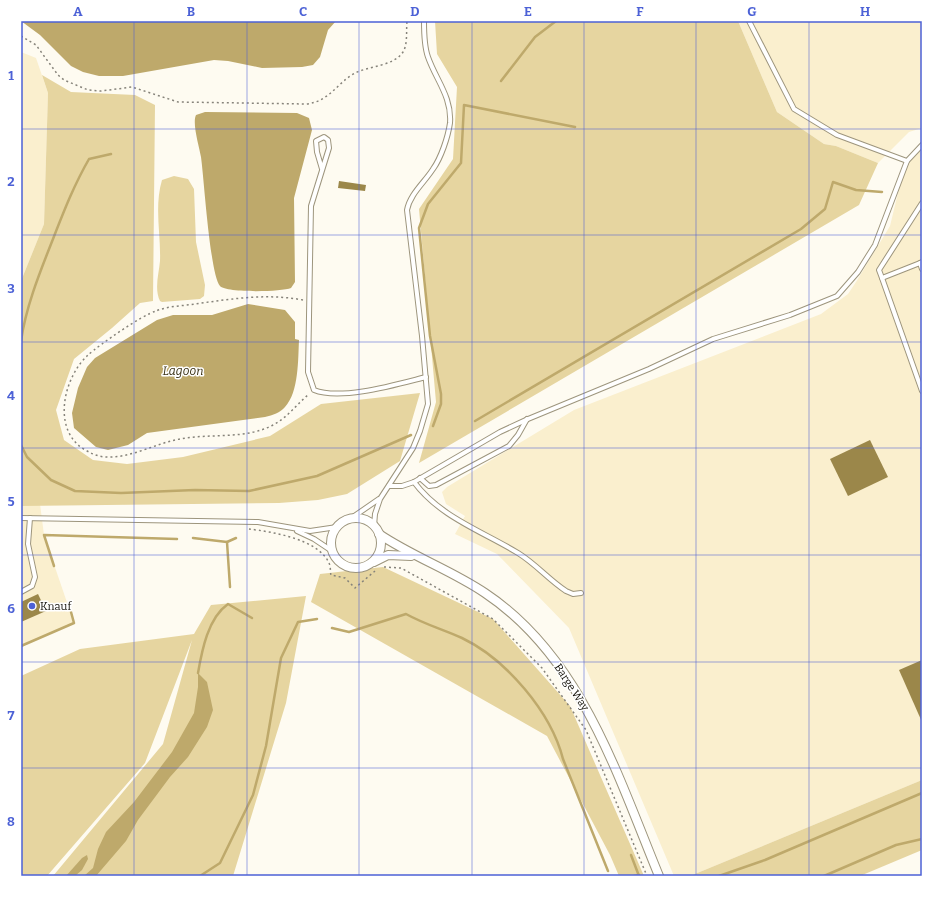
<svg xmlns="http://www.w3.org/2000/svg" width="943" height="897" viewBox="0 0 943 897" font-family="Bitter,serif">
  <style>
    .built { fill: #faefce }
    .green { fill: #e6d5a0 }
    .water { fill: #bea96b }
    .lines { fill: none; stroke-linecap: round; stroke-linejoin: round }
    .stream { stroke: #bea96b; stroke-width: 2.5 }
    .building { fill: #9b874a }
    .service-casing { stroke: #9d957d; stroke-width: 6 }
    .minor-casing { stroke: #9d957d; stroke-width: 10 }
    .path { stroke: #86837a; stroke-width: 1.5; stroke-dasharray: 2 3; stroke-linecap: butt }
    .service { stroke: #fff; stroke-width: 4 }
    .minor { stroke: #fff; stroke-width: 8 }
    .grid { fill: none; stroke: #4c61d6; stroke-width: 1; stroke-opacity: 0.55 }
    .poi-dot { fill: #4c61d6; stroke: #fff; stroke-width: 1.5 }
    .labels { text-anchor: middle; stroke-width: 3; stroke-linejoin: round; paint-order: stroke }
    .poi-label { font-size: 11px; fill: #110e06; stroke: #fff; text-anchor: start }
    .street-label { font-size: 11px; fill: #110e06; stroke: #fff }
    .water-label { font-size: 12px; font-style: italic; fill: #382f12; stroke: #fff }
    .neatline { fill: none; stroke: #4c61d6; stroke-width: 1.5 }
    .grid-label { font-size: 13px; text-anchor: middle; font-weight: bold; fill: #4c61d6 }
  </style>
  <rect width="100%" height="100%" fill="#fefbf1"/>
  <g class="built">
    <polygon points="738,21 922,21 922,128 909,132 878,163 836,146 824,144 777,112"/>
    <polygon points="21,52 36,58 48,93 44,224 21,281"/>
    <polygon points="922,145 922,780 690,876 674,876 569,628 497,554 455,534 465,516 446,504 442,492 447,487 574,410 821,314 848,294 856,282 890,226 904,168"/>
    <polygon points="40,504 44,535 74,623 21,646 21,506"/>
  </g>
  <g class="green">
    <polygon points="435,21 738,21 777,112 824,144 836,146 878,163 859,205 419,463 436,402 419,209 453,159 457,87 437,54"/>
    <polygon points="42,75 71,92 135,95 155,105 153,301 140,303 112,328 74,359 56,410 64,440 93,460 127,464 183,457 270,436 321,404 420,393 400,461 347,494 318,500 279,503 21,506 21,281 44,224 48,93"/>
    <path d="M174,176L188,179L194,189L196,242L205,285L204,296L200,299L162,302L160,301C154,289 159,273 160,261C161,234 154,207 162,180Z"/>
    <polygon points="383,567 493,619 570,706 644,876 619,876 610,855 547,736 311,602 320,574"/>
    <polygon points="306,596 286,703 233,876 53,876 163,744 192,640 145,763 47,876 21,876 21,676 80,649 194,634 211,605"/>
    <polygon points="922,780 922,850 860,876 690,876"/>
  </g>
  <g class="water">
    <polygon points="21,21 336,21 328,30 320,57 313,65 302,67 262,68 228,61 214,60 123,76 99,76 83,72 71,66 40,35"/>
    <path d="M205,112L297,113L309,118L312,130L294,198L295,282L291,288C281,292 226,293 220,286C210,275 204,178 201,157C199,146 192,123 196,115Z"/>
    <path d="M248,304L285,310L295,322V339L299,340C298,359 299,392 285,407C280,413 273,415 265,417L147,433L128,445L108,450L96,447L74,428L72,413L78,388L87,367L95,358L157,320L173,315H212Z"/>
    <polygon points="198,673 207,682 213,710 207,727 188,757 170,777 138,820 126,841 96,876 84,876 93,868 98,849 106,832 134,802 172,752 194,713 198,687"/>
    <polygon points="87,855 88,859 82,870 75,876 66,876 82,858"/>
  </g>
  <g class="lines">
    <g class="stream">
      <polyline points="501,81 535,37 556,21"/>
      <path d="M21,341C26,306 40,272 53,239C64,211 74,185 89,159L111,154"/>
      <polyline points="475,421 801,229 825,209 833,182 856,190 882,192"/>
      <polyline points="433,426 441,404 441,394 430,336 419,228 428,204 461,163 464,105 575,127"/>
      <polyline points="21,445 27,457 51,480 75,491 121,493 195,490 249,491 317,476 411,435"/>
      <polyline points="193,538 227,542 230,587"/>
      <polyline points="227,542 236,538"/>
      <polyline points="54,566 44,535 177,539"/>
      <path d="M332,628L349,632L406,614C424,624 444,630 462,638C506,659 551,712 563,759L608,871"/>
      <polyline points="21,646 74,623 71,612"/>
      <path d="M198,673C202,650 208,618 228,604L252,618"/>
      <polyline points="631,855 639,876"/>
      <polyline points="200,876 220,863 253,795 266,746 281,658 298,622 317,619"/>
      <polyline points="634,876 639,875"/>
      <polyline points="719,876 765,860 922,793"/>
      <polyline points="824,876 896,845 922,839"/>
    </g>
  </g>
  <g class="building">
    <polygon points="339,181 366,185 365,191 338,188"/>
    <polygon points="870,440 888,477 848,496 830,459"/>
    <polygon points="38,594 46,611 21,622 21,602"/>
    <polygon points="922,660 922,722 899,670"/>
  </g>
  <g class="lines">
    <defs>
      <g id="service">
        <polyline points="749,21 794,109 837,135 907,161"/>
        <path d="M322,169L317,152L316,141L324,137L328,140L329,148L311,206L308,372L314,390C341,401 398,384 426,377"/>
        <polyline points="922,262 920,263 922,269"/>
        <polyline points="920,263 882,278 879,270 922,203"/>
        <polyline points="882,278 922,391"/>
        <polyline points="420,478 429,486 436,485 509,446 518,435 527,419"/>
        <path d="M414,482C440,517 482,531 518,553C536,564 549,580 566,591L573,594L581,593"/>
        <polyline points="389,486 402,486 414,482 500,432 528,419 649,369 713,339 790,315 837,296 858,272 875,245 907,161 922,145"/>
        <polyline points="21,518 258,522 310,531 337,527"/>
        <polyline points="350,519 379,499"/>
        <path d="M374,526L375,514L380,499L413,448L420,431L428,404L422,336L407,210C410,194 424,183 433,169C441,158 448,137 450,123C452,97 436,80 428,57C424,46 424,33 424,21"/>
        <polyline points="297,531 314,539 332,551"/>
        <polyline points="21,592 32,586 35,577 28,544 30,518"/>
      </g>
      <g id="minor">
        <circle cx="356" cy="543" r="25"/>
        <path d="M379,534C413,557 451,570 485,593C581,657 617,774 659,876"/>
        <polyline points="374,562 388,555 411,556"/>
      </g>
    </defs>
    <use href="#service" class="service-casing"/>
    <use href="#minor" class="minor-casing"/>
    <g class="path">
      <path d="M21,36L36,45L58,75L64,80L88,90L101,91L132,87L178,102L306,104C329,102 337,83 355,73C369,66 394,66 403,52C408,44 406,30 407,21"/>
      <path d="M303,300C266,293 231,299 195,304C182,306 168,306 156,311C142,315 99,345 88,355C64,377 52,427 82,448C90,453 98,457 107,457C132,458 156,443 180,439C210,433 245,440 273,425C287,418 297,404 309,394"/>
      <path d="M249,529C273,532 318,539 329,563C331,567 330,572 331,575L345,578L355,588L375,571"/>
      <polyline points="384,567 401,568 493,619 542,668 586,730 647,876"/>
    </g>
    <use href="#service" class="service"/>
    <use href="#minor" class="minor"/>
  </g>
  <path class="grid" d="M134,21V876M247,21V876M359,21V876M472,21V876M584,21V876M696,21V876M809,21V876M21,129H922M21,235H922M21,342H922M21,448H922M21,555H922M21,662H922M21,768H922"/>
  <circle class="poi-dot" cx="32" cy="606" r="4"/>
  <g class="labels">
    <g class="poi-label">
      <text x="40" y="610">Knauf</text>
    </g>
    <g class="street-label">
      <text transform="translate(572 687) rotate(57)" y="4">Barge Way</text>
    </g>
    <g class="water-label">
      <text x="183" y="375">Lagoon</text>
    </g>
  </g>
  <rect width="943" height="897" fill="none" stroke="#ffffff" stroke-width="44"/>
  <rect x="22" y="22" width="899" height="853" class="neatline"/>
  <g class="grid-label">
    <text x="78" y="16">A</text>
    <text x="191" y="16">B</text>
    <text x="303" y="16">C</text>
    <text x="415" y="16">D</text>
    <text x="528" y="16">E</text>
    <text x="640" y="16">F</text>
    <text x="752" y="16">G</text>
    <text x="865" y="16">H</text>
    <text x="11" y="80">1</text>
    <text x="11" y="186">2</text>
    <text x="11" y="293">3</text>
    <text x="11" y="400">4</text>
    <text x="11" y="506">5</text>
    <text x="11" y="613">6</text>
    <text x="11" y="720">7</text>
    <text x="11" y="826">8</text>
  </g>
</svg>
